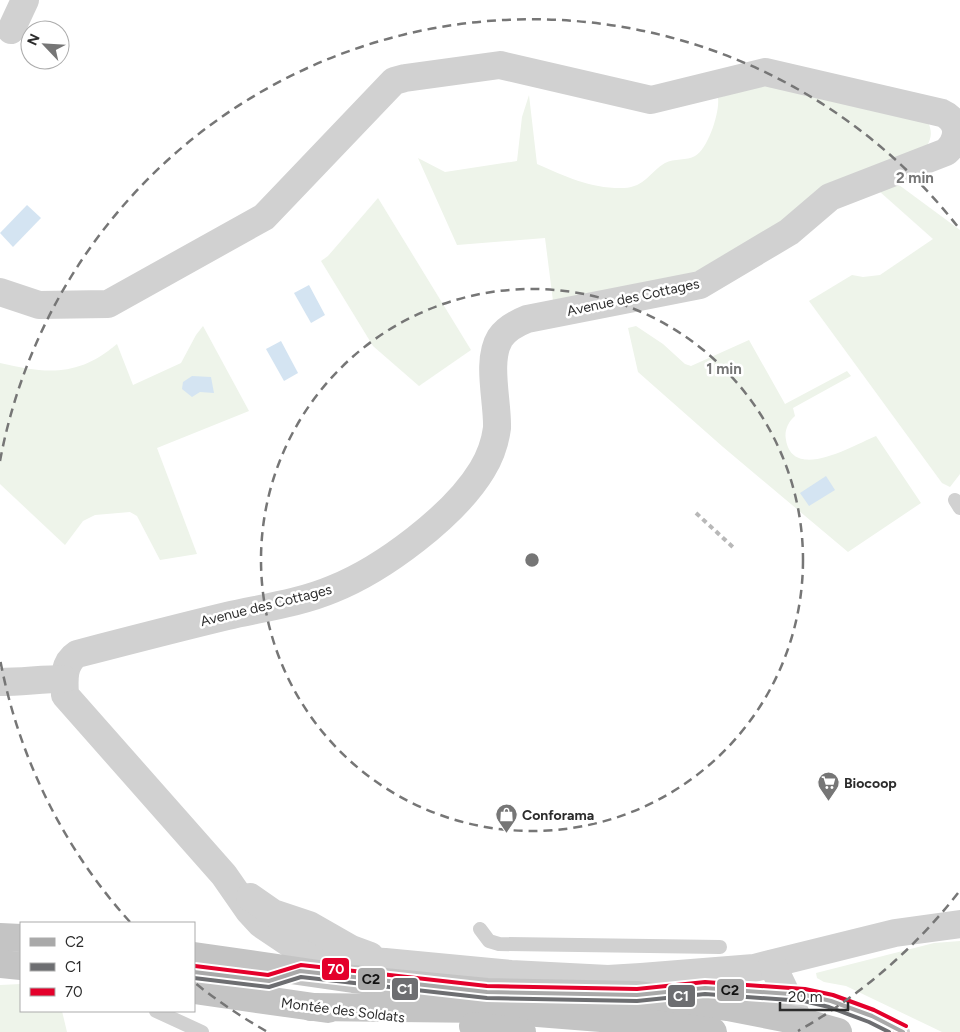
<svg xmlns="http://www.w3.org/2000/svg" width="960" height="1032" viewBox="0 0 960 1032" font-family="Figtree,sans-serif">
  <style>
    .green { fill: #eef4ea }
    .water { fill: #d4e4f2 }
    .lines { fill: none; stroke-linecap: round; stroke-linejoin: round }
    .service { stroke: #d1d1d1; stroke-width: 14 }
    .minor { stroke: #d1d1d1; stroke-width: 28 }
    .primary { stroke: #c4c4c4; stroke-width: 28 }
    .rail { stroke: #b8b8b8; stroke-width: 4; stroke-dasharray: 5 4; stroke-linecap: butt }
    .bus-1-casing { stroke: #fff; stroke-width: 8 }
    .bus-2-casing { stroke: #fff; stroke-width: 8 }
    .bus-3-casing { stroke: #fff; stroke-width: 8 }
    .bus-1 { stroke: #a9a9a9; stroke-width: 4 }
    .bus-2 { stroke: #6d6e71; stroke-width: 4 }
    .bus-3 { stroke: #e4002b; stroke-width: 4 }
    .ring { fill: none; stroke: #767676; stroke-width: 2.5; stroke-dasharray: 9 6 }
    .labels { text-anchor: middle; stroke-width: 5; stroke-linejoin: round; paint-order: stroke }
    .street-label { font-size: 14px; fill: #2c2c2c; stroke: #fff }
    .poi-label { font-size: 14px; font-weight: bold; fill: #2c2c2c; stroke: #fff; text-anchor: start }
    .centre { fill: #767676; stroke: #fff; stroke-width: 2.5 }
    .ring-label { font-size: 15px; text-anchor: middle; font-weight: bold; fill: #767676; stroke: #fff; stroke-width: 5; stroke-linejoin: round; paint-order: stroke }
    .line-badge { stroke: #fff; stroke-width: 2 }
    .badge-label { font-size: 14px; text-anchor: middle; font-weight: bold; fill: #fff }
    .pale-badge-label { font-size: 14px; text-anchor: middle; font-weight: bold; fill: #111 }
  </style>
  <rect width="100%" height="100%" fill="#fff"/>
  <g class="green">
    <path d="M762,84L928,122C932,131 932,137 927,146L786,219L711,266L684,276L553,301L545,238L457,245L418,158L445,172L517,161L522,117L529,95L537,164C566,177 592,189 624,188C645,187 650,172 665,163C674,158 687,161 695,156C708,149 720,112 718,98Z"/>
    <polygon points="899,185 960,230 960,474 950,487 942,483 809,301 852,275 863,277 880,275 933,239 879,191"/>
    <polygon points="378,198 471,350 419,386 373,346 321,261 328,256"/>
    <path d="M203,326L249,411L157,448L197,554L160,560L137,516L130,512L95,515L83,521L65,545L0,484V363C47,374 78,377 117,344L133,385L181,363L196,335Z"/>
    <path d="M636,326L663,344L685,364L691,366L749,340L785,404L847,371L851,376L793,408L795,416C788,422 784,431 786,440C793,482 854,445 876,436L921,503L848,552L723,447L638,372L628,328Z"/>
    <polygon points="960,941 960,1032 942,1032 846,986 824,982 817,978 816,973 934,943"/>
    <polygon points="21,984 21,1011 62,1011 67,1032 0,1032 0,985"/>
  </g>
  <g class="water">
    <polygon points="27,205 41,218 13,247 0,233"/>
    <polygon points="309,285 325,315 311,323 294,293"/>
    <polygon points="281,341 298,373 284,381 266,349"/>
    <polygon points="192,376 211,377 214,393 200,392 192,397 182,389 183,382"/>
    <polygon points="826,476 835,490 809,506 800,493"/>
  </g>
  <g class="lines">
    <g class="service">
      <polyline points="955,500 960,508"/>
      <polyline points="480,929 489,941 499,944 720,947"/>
      <polyline points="194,972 269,981 287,975"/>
      <path d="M679,991C719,987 795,989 833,1002C857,1010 880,1020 903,1032"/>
      <polyline points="156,1011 202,1032"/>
    </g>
    <g class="minor">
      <polyline points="11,30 25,0"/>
      <path d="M0,292L39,305L108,304L264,217L394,81L405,78L500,65L651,100L765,72L942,113C960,121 960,139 946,152L830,197L789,232L700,285L527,319C517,323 506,329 500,338C486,361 498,402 497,428C495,443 490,457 482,470C454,516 383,569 333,589C300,603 262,608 227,616C177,628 127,641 77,654C63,663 64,680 65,695L224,875L249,911L261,924L298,949L332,959L385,962L511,974L608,979L641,977L754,968L895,933L960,924"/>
      <path d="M0,682C22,682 42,679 64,679"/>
      <polyline points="250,897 273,913 309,925 351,949 370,956"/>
      <polyline points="772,964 799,1021"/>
    </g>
    <g class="primary">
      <polyline points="0,937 21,938"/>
      <polyline points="194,956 353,979 487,992 637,995 728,1007 799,1021 838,1032"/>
      <polyline points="0,964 21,966"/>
      <polyline points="194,990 328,1009"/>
      <polyline points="311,1007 487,1009 613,1019 713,1032"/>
      <polyline points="473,1026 522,1032"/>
    </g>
    <polyline class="rail" points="696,513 735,549"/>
    <defs>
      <polyline id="bus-1" points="194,972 269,981 300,971 487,992 637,995 705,988 805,995 831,1001 872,1016 903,1032"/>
      <polyline id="bus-2" points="194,978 269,987 301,977 487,998 637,1001 705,994 804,1001 829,1007 869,1022 889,1032"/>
      <polyline id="bus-3" points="195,966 268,975 301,965 487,986 637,989 705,982 805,989 833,995 874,1010 906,1026"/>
    </defs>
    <use href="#bus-1" class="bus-1-casing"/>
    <use href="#bus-2" class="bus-2-casing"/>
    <use href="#bus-3" class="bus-3-casing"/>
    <use href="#bus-1" class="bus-1"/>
    <use href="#bus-2" class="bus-2"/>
    <use href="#bus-3" class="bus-3"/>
  </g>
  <g class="ring">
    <circle cx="532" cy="560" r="271"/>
    <path d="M958 893A541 541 0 0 1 798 1031M266 1031A541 541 0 0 1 195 983M130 922A541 541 0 0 1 0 659M0 461A541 541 0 0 1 958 227"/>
  </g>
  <defs>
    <symbol id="supermarket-pin" viewBox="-11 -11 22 30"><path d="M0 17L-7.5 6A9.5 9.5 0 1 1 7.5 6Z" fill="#767676" stroke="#fff"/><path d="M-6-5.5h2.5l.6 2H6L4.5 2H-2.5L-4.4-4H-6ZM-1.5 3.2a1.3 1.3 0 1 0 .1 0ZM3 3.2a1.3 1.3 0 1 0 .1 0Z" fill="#fff"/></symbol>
    <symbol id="shop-pin" viewBox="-11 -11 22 30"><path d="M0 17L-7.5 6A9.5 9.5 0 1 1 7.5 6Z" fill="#767676" stroke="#fff"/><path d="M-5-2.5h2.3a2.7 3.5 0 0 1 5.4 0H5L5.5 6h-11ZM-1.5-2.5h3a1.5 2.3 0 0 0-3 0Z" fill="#fff"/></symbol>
  </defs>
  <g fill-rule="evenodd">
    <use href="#supermarket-pin" x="816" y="770" width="25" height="34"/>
    <use href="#shop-pin" x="494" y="802" width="25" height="34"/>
  </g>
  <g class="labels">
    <g class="street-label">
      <text transform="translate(633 297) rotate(-12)" y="5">Avenue des Cottages</text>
      <text transform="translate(266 605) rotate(-14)" y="5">Avenue des Cottages</text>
      <text transform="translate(343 1010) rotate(7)" y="5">Montée des Soldats</text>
    </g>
    <g class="poi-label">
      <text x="844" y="788">Biocoop</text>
      <text x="522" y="820">Conforama</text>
    </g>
  </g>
  <circle cx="532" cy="560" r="8" class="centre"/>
  <g class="ring-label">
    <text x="915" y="183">2 min</text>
    <text x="724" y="374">1 min</text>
  </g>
  <g class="line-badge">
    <rect x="321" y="957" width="29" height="24" rx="5" fill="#e4002b"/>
    <rect x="357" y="967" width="29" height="24" rx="5" fill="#a9a9a9"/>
    <rect x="391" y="977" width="28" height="24" rx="5" fill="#6d6e71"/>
    <rect x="716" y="978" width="29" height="24" rx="5" fill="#a9a9a9"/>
    <rect x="667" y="984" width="29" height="24" rx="5" fill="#6d6e71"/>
  </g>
  <g class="badge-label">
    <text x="336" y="974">70</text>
    <text x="405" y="994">C1</text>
    <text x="681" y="1001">C1</text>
  </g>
  <g class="pale-badge-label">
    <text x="371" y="984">C2</text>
    <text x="730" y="995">C2</text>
  </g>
  <rect x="20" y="922" width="175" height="90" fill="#ffffff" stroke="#ababab"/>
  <rect x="30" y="938" width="25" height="8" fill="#a9a9a9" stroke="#ababab"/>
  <text x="65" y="947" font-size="15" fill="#2c2c2c">C2</text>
  <rect x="30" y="963" width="25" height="8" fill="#6d6e71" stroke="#ababab"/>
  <text x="65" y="972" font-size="15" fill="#2c2c2c">C1</text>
  <rect x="30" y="988" width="25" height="8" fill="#e4002b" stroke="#ababab"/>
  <text x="65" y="997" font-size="15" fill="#2c2c2c">70</text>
  <g transform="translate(45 45) rotate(295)"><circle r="24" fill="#ffffff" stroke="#ababab"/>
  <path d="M0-4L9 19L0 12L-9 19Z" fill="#767676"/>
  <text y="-8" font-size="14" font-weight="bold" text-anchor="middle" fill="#2c2c2c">N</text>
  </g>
  <path d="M780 1002v8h68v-8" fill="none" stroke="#2c2c2c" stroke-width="2.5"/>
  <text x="788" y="1002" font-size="15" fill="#2c2c2c" stroke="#ffffff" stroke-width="4" paint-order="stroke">20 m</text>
</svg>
